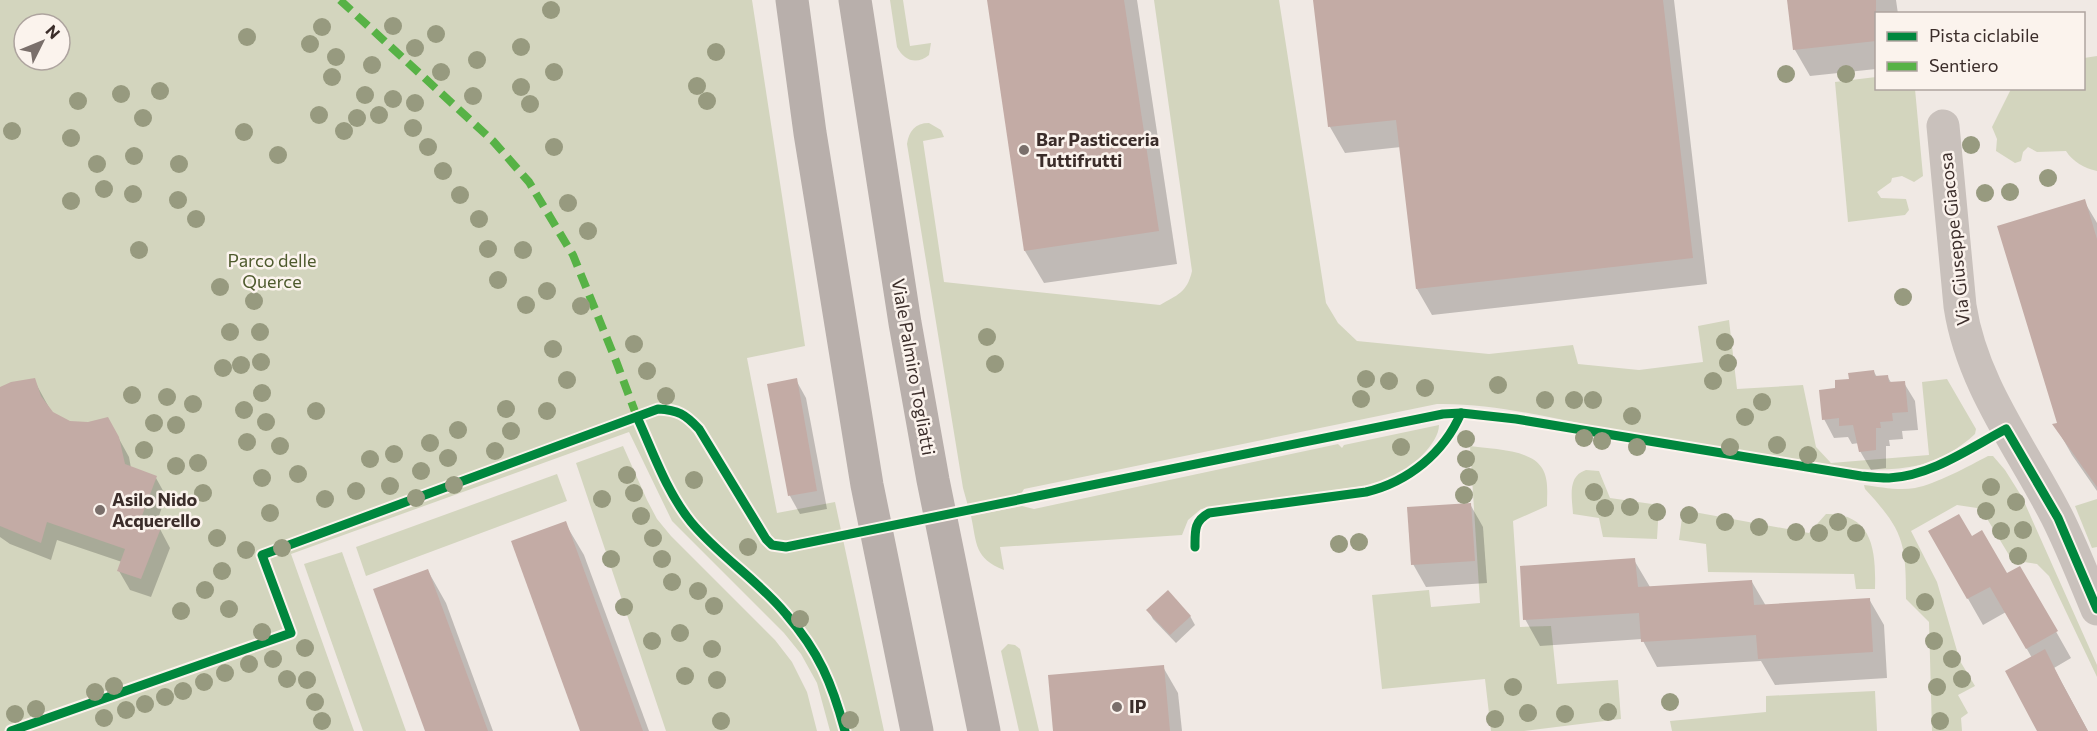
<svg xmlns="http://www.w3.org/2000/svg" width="2097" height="731" viewBox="0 0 2097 731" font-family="Commissioner,sans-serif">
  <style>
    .green { fill: #d3d5be; fill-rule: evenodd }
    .shadow { fill: #0003 }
    .building { fill: #c3aba5 }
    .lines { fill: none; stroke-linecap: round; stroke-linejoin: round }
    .minor { stroke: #c9c1bc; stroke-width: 33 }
    .major { stroke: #b8afab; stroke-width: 33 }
    .quiet { stroke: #57b246; stroke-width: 8; stroke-dasharray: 15 8; stroke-linecap: butt }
    .cycleway-casing { stroke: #fbf3ed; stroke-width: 13 }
    .cycleway { stroke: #00873e; stroke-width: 9 }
    .tree { fill: #979a7f }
    .poi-dot { fill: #7a6f6b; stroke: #fbf3ed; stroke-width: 2 }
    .labels { text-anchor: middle; stroke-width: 5; stroke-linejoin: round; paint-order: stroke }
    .poi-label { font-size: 18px; font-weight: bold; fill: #3b2d2a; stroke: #fbf3ed; text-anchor: start }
    .street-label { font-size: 18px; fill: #3b2d2a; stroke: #fbf3ed }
    .park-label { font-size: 18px; fill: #4e5a2d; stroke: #fbf3ed }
  </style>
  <rect width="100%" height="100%" fill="#f0e9e4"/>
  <g class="green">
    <path d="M0,0H752L805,346L747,358L777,513L835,502L884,731H830L817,683L801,654L784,633L672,521L629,432L291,554L354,731H0ZM24,24H60V60H24Z"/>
    <path d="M890,0H903L910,46L931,43L929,55C917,65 904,61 897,47Z"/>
    <path d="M1154,0H1279L1326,303L1338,323L1357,341L1489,354L1573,345L1578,364L1639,370L1703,362L1698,326L1729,320L1737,389L1803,385L1816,447L1831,463L1929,455L1922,382L1947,379L1976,429L1975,434C1960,448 1940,460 1920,465C1877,475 1830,466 1788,460C1723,450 1659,439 1594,426C1542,416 1490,403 1437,404L1024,489L1020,496L968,506L963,488L907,144C909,131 915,123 929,123L941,130L944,137L923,141L944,282L1160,305C1177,295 1187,293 1192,271Z"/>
    <path d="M2097,56V171C2084,168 2073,162 2066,151L2037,152L2028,147L2023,152L2021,161L2015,163L1996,151L1997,139L1992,127L2011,89L2084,88V58Z"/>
    <polygon points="1876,77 1876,88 1915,89 1923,176 1914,182 1902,176 1892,178 1891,182 1877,192 1881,198 1906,199 1909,210 1905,215 1848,222 1835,82"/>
    <path d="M1439,425C1439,444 1409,470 1393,477C1386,481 1377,483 1370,485L1201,509L1188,520L1182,535L1000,547L1004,570C974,558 977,544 971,516L1022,506L1034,509L1338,444L1342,448L1344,445Z"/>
    <polygon points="623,446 647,500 657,519 671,536 775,640 792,662 807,692 817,731 666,731 576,463"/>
    <path d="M1470,446C1490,449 1531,449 1542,468C1549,479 1547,494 1547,506L1513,521L1520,627L1551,626L1557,684L1618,680L1621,719L1524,731H1491L1485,679L1382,689L1372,595L1429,590L1431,607L1480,603Z"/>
    <path d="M1988,456H1993L2005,470L2022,497L2097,665V677L2049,576L2037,564L2017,561L2009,555L1986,517L1977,508L1957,505L1911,531L1937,582L1960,661L1975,686L1958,695L1968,713L1961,718L1962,731H1932L1929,622L1906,599C1906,543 1904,531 1865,489L1864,485C1880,487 1899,491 1915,488C1936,484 1969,466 1988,456Z"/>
    <path d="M1586,470L1599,471L1610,498L1659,505L1657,539L1603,537L1599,518L1573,514C1572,497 1567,476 1586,470Z"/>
    <polygon points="557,474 567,501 366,576 356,547"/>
    <polygon points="2097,499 2097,547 2092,548 2075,506"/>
    <path d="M1683,510L1809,533L1826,514C1873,513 1876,551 1875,589H1856L1854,574L1708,572L1706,544L1679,540Z"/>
    <polygon points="342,552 406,731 363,731 304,564"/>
    <polygon points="1008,644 1015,645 1020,649 1039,731 1019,731 1001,651"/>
    <polygon points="1875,691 1877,731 1672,731 1670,721 1766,712 1766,696"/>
  </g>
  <g class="shadow">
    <polygon points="988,0 1137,0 1177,264 1044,283 1025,251"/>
    <polygon points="1315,0 1674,0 1707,284 1432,315 1417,289 1401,147 1345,153 1330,127"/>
    <polygon points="1789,0 1896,0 1898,14 1876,14 1876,69 1810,76 1795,50"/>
    <polygon points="2084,201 2097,223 2097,491 2072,455 2055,425 2059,424"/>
    <polygon points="1874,372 1877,377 1887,376 1892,384 1904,383 1915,401 1918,430 1902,431 1903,439 1889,440 1890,446 1886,446 1886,468 1871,470 1860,451 1859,443 1852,444 1848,437 1834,438 1824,419 1837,389 1850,380"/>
    <polygon points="34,380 52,413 69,422 118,437 129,457 131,468 156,478 166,496 155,527 160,529 170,548 151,597 130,590 119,571 122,562 57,540 51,560 10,544 0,537 0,388"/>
    <polygon points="796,380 806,398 827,509 800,514 790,496 769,385"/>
    <polygon points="1470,504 1483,527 1487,583 1426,587 1413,564"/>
    <polygon points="565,523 584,555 649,731 582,731"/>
    <polygon points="1930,532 1971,538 2007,575 2020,568 2071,658 2054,668 2088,731 2039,731 2032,658 2006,612 1983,625"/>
    <polygon points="1634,560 1650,587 1752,582 1766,606 1869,599 1884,625 1887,678 1775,685 1761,661 1657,667 1642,639 1540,646 1525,619"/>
    <polygon points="428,571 446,603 493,731 426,731"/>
    <polygon points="1148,610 1190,616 1195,625 1176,643 1153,619"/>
    <polygon points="1163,667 1178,693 1182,731 1054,731"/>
  </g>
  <g class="building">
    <polygon points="987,0 1124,0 1159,231 1024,251"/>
    <polygon points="1313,0 1663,0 1693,258 1416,289 1396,120 1328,127"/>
    <polygon points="1787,0 1876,0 1876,41 1793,50"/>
    <polygon points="2085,199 2097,239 2097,487 2052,424 2057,423 1997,226"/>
    <polygon points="1874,370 1875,376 1888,375 1889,382 1905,381 1908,412 1892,413 1893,421 1880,422 1881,428 1876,428 1876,450 1859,452 1853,425 1839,426 1839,418 1822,420 1819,390 1835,388 1835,380 1849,379 1848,373"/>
    <polygon points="35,378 41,396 53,412 70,421 88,422 108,417 119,437 125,464 157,476 140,521 161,528 141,579 117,571 125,549 47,522 41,543 0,526 0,387 11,382"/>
    <polygon points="797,378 817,491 788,496 767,384"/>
    <polygon points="1471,503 1475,561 1411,565 1407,507"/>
    <polygon points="1959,514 1972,536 1982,530 2007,573 2020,566 2058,631 2026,649 1990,587 1967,599 1928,531"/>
    <polygon points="566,521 643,731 580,731 511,541"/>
    <polygon points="1635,558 1638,587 1752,580 1754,605 1870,598 1873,652 1758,659 1756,635 1641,642 1639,613 1523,620 1520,566"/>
    <polygon points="428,569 488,731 425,731 373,589"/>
    <polygon points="1168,590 1191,616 1170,635 1146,610"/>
    <polygon points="2045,649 2062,683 2088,731 2037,731 2005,671"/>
    <polygon points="1164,665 1170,731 1053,731 1048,675"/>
  </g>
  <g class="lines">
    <path class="minor" d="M1943,126L1960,306C1972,385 2022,448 2057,517C2072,547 2084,578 2097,609"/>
    <g class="major">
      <polyline points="792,0 810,133 867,485 917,731"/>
      <polyline points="855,0 905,323 933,480 984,731"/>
    </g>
    <polyline class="quiet" points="340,0 493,141 529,182 573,255 616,361 637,417"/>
    <defs>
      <g id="cycleway">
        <path d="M637,417C653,452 666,491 691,522C719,556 758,580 786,614C819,652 832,683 845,731"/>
        <path d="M1195,547C1195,531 1194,521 1209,513L1366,492C1408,482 1444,453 1461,413"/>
        <path d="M11,731L291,633L262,555L658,409C678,410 685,414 699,429L766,539L772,545L786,547L1443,414L1461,413L1516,419L1861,476C1870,477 1880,478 1889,478C1931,476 1970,448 2006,429L2058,518L2097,609"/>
      </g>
    </defs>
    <use href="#cycleway" class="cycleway-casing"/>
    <use href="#cycleway" class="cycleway"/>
  </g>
  <g class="tree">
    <circle cx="551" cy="10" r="9"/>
    <circle cx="393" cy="26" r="9"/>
    <circle cx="322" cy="27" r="9"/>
    <circle cx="436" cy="34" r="9"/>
    <circle cx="247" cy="37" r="9"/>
    <circle cx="310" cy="44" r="9"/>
    <circle cx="521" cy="47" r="9"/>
    <circle cx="415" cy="48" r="9"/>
    <circle cx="716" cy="52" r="9"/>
    <circle cx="336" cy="57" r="9"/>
    <circle cx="477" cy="60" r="9"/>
    <circle cx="372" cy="65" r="9"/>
    <circle cx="441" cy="72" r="9"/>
    <circle cx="554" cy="72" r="9"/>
    <circle cx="1786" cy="74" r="9"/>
    <circle cx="1846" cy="74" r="9"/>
    <circle cx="332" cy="77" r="9"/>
    <circle cx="697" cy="86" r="9"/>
    <circle cx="521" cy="87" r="9"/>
    <circle cx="160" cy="91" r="9"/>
    <circle cx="121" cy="94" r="9"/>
    <circle cx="365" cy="95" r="9"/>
    <circle cx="473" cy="96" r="9"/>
    <circle cx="393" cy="99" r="9"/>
    <circle cx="78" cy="101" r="9"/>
    <circle cx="707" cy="101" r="9"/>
    <circle cx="415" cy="103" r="9"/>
    <circle cx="530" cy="104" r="9"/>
    <circle cx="319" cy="115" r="9"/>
    <circle cx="379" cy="115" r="9"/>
    <circle cx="143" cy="118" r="9"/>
    <circle cx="357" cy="118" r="9"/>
    <circle cx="413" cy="128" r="9"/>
    <circle cx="12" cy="131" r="9"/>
    <circle cx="344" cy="131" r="9"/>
    <circle cx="244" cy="132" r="9"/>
    <circle cx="71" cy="138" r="9"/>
    <circle cx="1971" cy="145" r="9"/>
    <circle cx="428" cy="147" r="9"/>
    <circle cx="554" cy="147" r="9"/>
    <circle cx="278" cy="155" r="9"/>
    <circle cx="134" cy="156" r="9"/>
    <circle cx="97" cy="164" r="9"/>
    <circle cx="179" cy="164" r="9"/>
    <circle cx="443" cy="171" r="9"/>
    <circle cx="2048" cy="178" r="9"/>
    <circle cx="104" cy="189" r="9"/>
    <circle cx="2010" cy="192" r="9"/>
    <circle cx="1985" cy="193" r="9"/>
    <circle cx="133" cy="194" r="9"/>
    <circle cx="460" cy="195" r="9"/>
    <circle cx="178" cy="200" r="9"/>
    <circle cx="71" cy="201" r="9"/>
    <circle cx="568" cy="203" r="9"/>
    <circle cx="196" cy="219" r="9"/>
    <circle cx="479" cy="219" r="9"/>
    <circle cx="588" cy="231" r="9"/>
    <circle cx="488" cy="249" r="9"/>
    <circle cx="139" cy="250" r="9"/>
    <circle cx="523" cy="250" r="9"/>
    <circle cx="498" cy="280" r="9"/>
    <circle cx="220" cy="287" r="9"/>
    <circle cx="547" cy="291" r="9"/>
    <circle cx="1903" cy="297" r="9"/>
    <circle cx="254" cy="301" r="9"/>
    <circle cx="526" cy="305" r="9"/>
    <circle cx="581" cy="306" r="9"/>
    <circle cx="230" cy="332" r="9"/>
    <circle cx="260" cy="332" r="9"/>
    <circle cx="987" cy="337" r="9"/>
    <circle cx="1725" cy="342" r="9"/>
    <circle cx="634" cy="344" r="9"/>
    <circle cx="553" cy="349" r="9"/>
    <circle cx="261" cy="362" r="9"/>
    <circle cx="1728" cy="363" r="9"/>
    <circle cx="995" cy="364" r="9"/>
    <circle cx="241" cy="365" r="9"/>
    <circle cx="223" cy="368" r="9"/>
    <circle cx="647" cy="371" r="9"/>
    <circle cx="1366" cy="379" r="9"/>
    <circle cx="567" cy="380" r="9"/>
    <circle cx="1389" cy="381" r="9"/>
    <circle cx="1713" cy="381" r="9"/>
    <circle cx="1498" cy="385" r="9"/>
    <circle cx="1425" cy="388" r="9"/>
    <circle cx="262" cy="393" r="9"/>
    <circle cx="132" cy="395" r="9"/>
    <circle cx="666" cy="396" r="9"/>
    <circle cx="167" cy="397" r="9"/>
    <circle cx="1361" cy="399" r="9"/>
    <circle cx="1545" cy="400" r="9"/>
    <circle cx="1574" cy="400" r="9"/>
    <circle cx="1593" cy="400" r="9"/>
    <circle cx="1762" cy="402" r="9"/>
    <circle cx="193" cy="404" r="9"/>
    <circle cx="506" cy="409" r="9"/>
    <circle cx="244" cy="410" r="9"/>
    <circle cx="316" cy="411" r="9"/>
    <circle cx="547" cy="411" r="9"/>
    <circle cx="1632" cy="416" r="9"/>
    <circle cx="1745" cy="417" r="9"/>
    <circle cx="266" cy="422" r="9"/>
    <circle cx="154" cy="423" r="9"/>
    <circle cx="176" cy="425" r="9"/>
    <circle cx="458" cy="430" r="9"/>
    <circle cx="511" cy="431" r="9"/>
    <circle cx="1584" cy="438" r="9"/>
    <circle cx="1466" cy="439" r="9"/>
    <circle cx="1602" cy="441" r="9"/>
    <circle cx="247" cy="442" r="9"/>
    <circle cx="430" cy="443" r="9"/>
    <circle cx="1777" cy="445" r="9"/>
    <circle cx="280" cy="446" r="9"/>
    <circle cx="1401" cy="447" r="9"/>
    <circle cx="1637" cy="447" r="9"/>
    <circle cx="1730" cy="447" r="9"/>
    <circle cx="144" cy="450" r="9"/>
    <circle cx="495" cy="451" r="9"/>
    <circle cx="394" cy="454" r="9"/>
    <circle cx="1808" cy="455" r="9"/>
    <circle cx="448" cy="458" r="9"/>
    <circle cx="370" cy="459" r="9"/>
    <circle cx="1466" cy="459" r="9"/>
    <circle cx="198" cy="463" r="9"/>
    <circle cx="176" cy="466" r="9"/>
    <circle cx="421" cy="471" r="9"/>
    <circle cx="298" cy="474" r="9"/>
    <circle cx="627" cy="475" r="9"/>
    <circle cx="1469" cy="477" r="9"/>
    <circle cx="262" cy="478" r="9"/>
    <circle cx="694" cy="480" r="9"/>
    <circle cx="454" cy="485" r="9"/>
    <circle cx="390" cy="486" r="9"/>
    <circle cx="1991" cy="487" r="9"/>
    <circle cx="356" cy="491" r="9"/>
    <circle cx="1594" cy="492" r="9"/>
    <circle cx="203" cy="493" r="9"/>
    <circle cx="634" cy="493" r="9"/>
    <circle cx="1464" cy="495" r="9"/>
    <circle cx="416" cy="498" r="9"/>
    <circle cx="325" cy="499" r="9"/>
    <circle cx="602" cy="499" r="9"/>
    <circle cx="2016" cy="502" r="9"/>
    <circle cx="1630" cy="507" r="9"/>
    <circle cx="1605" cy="508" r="9"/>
    <circle cx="1986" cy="511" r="9"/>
    <circle cx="1657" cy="512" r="9"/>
    <circle cx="270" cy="513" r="9"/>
    <circle cx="1689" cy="515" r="9"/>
    <circle cx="641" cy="516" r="9"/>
    <circle cx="1725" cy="522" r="9"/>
    <circle cx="1838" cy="522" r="9"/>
    <circle cx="1759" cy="527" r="9"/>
    <circle cx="2023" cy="530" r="9"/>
    <circle cx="2001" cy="531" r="9"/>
    <circle cx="1796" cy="532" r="9"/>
    <circle cx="1819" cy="533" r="9"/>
    <circle cx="1856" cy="533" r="9"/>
    <circle cx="217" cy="538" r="9"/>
    <circle cx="653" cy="538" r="9"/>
    <circle cx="1359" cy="542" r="9"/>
    <circle cx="1339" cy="544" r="9"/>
    <circle cx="748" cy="547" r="9"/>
    <circle cx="282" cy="548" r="9"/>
    <circle cx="246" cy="550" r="9"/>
    <circle cx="1911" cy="555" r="9"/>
    <circle cx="2018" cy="556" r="9"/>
    <circle cx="611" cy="559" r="9"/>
    <circle cx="662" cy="559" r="9"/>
    <circle cx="222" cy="571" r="9"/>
    <circle cx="672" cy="582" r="9"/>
    <circle cx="205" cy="590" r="9"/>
    <circle cx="698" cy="591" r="9"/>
    <circle cx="1925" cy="602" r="9"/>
    <circle cx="714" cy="606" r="9"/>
    <circle cx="624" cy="607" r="9"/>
    <circle cx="229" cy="609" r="9"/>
    <circle cx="181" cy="611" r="9"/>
    <circle cx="800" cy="619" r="9"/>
    <circle cx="262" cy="632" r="9"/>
    <circle cx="680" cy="633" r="9"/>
    <circle cx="652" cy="641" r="9"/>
    <circle cx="1934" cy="641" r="9"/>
    <circle cx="305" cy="648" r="9"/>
    <circle cx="712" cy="649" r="9"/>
    <circle cx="273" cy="659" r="9"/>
    <circle cx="1952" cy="659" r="9"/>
    <circle cx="249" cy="664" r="9"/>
    <circle cx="225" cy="673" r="9"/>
    <circle cx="685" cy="676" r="9"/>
    <circle cx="287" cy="679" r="9"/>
    <circle cx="1962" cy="679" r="9"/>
    <circle cx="307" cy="680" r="9"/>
    <circle cx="717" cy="680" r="9"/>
    <circle cx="204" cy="682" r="9"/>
    <circle cx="114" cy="686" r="9"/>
    <circle cx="1513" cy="687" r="9"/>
    <circle cx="1937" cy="687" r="9"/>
    <circle cx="183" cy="691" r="9"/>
    <circle cx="95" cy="692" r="9"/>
    <circle cx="165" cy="697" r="9"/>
    <circle cx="315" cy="702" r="9"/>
    <circle cx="1670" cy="702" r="9"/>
    <circle cx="145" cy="704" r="9"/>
    <circle cx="36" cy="709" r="9"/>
    <circle cx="126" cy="710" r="9"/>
    <circle cx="1608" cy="712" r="9"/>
    <circle cx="1528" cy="713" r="9"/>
    <circle cx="15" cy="714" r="9"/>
    <circle cx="1565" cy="714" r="9"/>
    <circle cx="104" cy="718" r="9"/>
    <circle cx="1495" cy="719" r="9"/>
    <circle cx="850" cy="720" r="9"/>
    <circle cx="322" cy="721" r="9"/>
    <circle cx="721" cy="721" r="9"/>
    <circle cx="1940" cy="721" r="9"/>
  </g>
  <g class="poi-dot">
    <circle cx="1024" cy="150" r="6"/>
    <circle cx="100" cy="510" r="6"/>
    <circle cx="1117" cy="707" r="6"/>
  </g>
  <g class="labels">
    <g class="poi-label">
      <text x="1036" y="146">Bar Pasticceria<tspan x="1036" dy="21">Tuttifrutti</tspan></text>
      <text x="112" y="506">Asilo Nido<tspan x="112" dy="21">Acquerello</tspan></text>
      <text x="1129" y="713">IP</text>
    </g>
    <g class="street-label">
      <text transform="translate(1955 239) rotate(-96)" y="6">Via Giuseppe Giacosa</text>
      <text transform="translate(913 367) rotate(80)" y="6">Viale Palmiro Togliatti</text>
    </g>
    <g class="park-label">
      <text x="272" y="267">Parco delle<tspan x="272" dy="21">Querce</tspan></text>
    </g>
  </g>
  <rect x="1875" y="12" width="210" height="78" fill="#fbf3ed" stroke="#aea49f" stroke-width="1.5"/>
  <rect x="1887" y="32" width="30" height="9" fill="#00873e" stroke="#aea49f" stroke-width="1.5"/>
  <text x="1929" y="42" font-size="18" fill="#3b2d2a">Pista ciclabile</text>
  <rect x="1887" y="62" width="30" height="9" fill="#57b246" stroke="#aea49f" stroke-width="1.5"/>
  <text x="1929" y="72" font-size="18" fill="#3b2d2a">Sentiero</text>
  <g transform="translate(42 42) rotate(47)"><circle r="28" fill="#fbf3ed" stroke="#aea49f" stroke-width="1.5"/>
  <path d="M0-4.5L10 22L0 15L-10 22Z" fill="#7a6f6b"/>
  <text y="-9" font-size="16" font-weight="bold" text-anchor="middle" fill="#3b2d2a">N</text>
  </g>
</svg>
